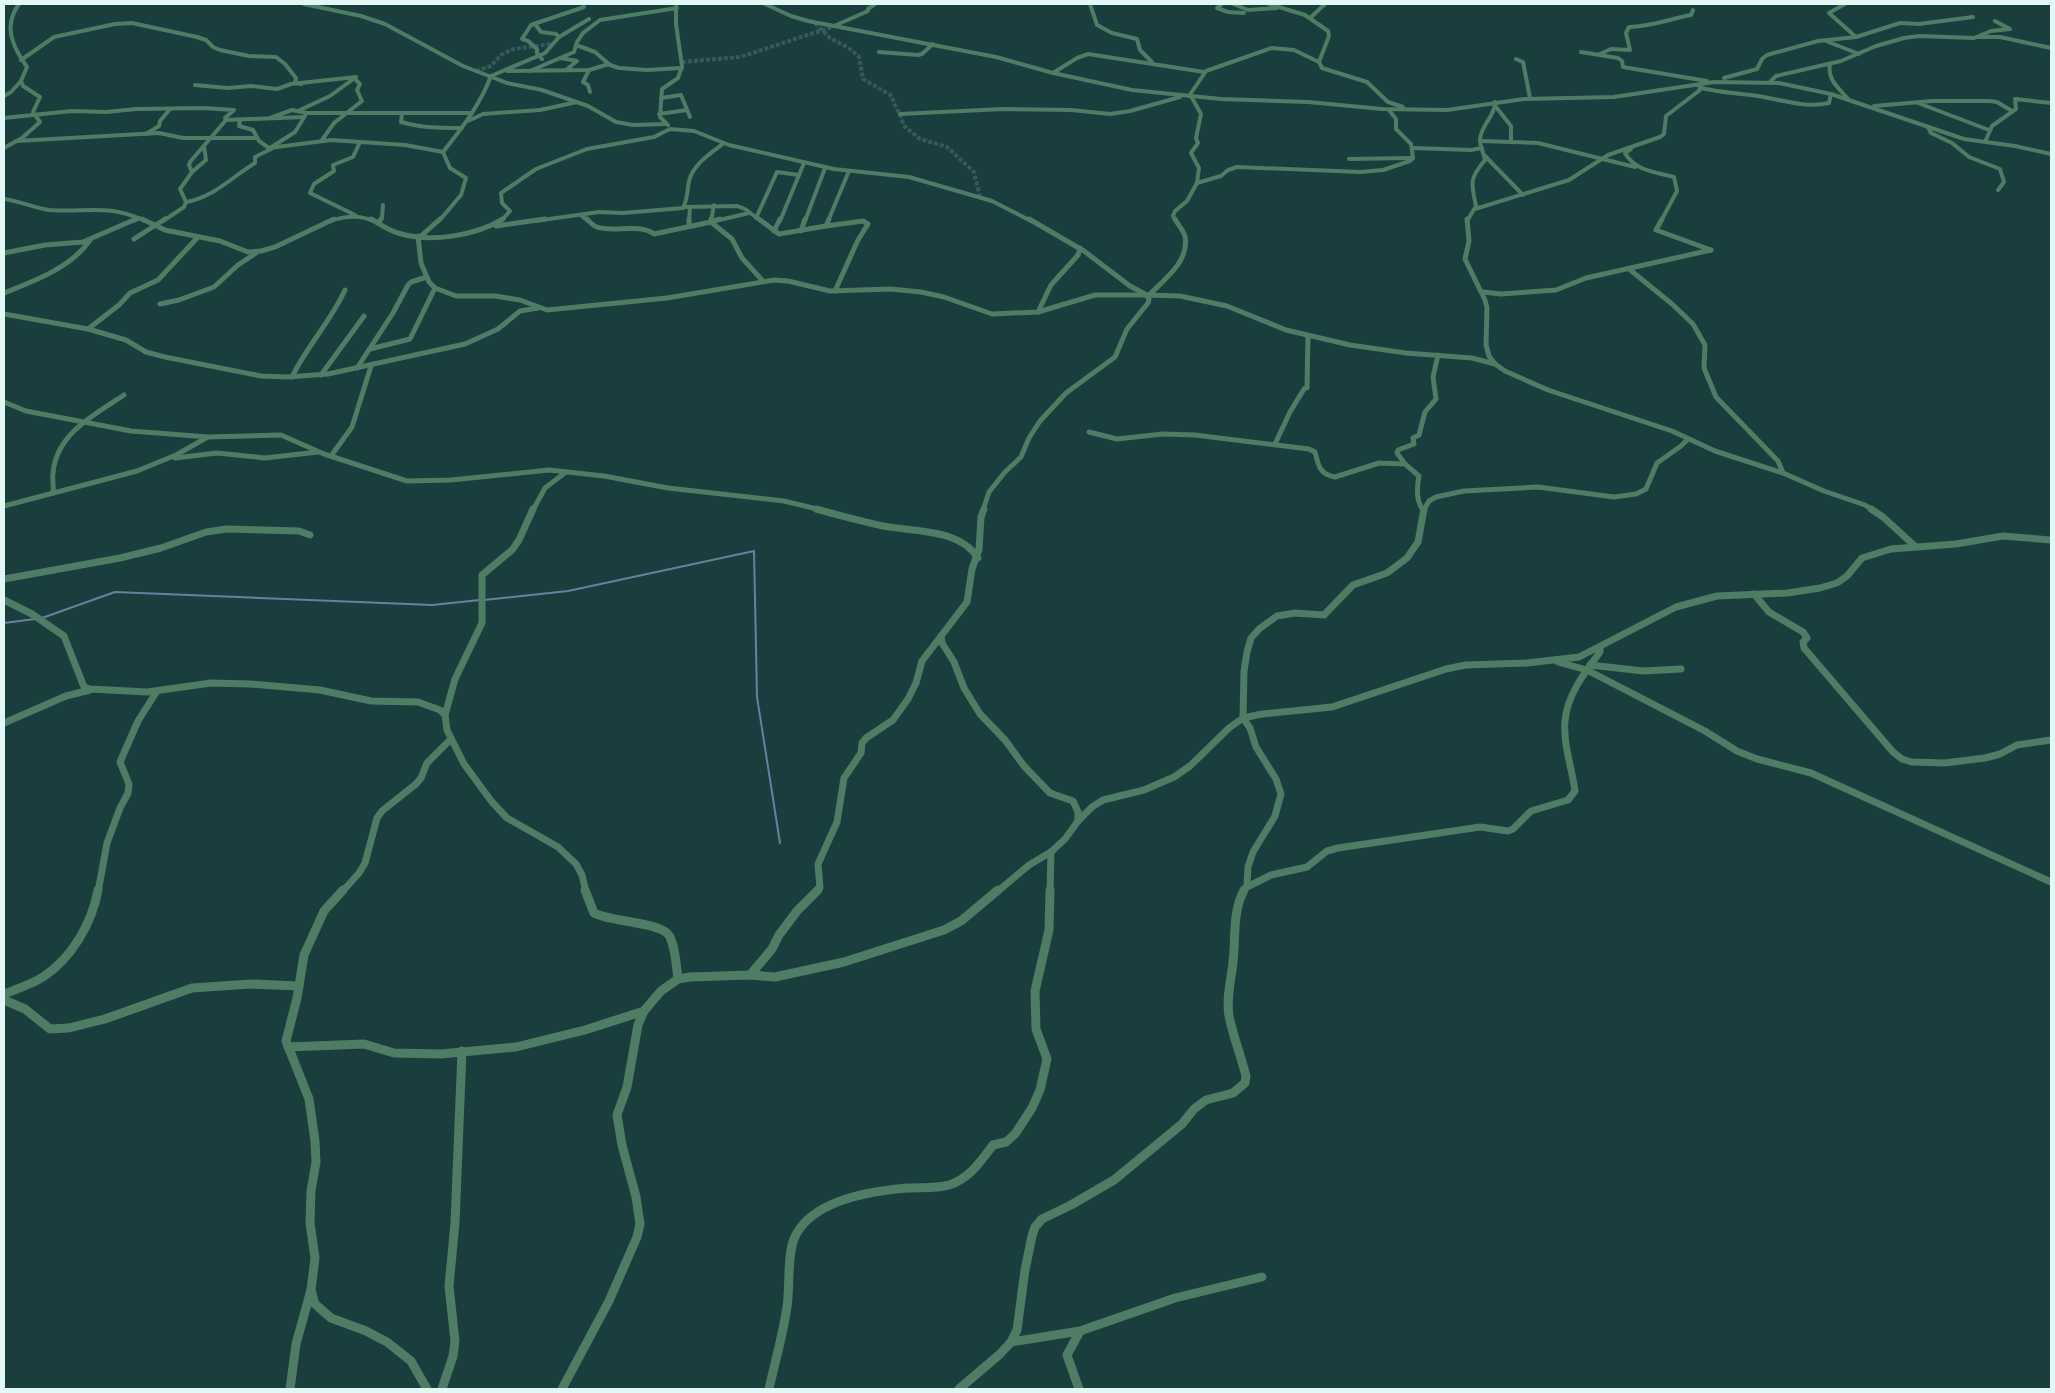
<svg xmlns="http://www.w3.org/2000/svg" width="2055" height="1393" viewBox="0 0 2055 1393" font-family="Ubuntu,sans-serif">
  <style>
    .lines { fill: none; stroke-linecap: round; stroke-linejoin: round }
    .stream { stroke: #6b7f9d; stroke-width: 2 }
    .minor-tunnel { stroke: #385959; stroke-width: 4; stroke-dasharray: 4 2; stroke-linecap: butt }
    .minor-far3 { stroke: #4f7c64; stroke-width: 4 }
    .minor-far2 { stroke: #4f7c64; stroke-width: 5 }
    .minor-far1 { stroke: #4f7c64; stroke-width: 7 }
    .minor { stroke: #4f7c64; stroke-width: 9 }
  </style>
  <rect width="100%" height="100%" fill="#1a3d3d"/>
  <g class="lines">
    <g class="stream">
      <polyline points="484,600 568,591 754,551 757,697 780,843"/>
      <polyline points="42,618 115,592 432,605 480,600"/>
      <polyline points="4,623 35,619"/>
    </g>
    <g class="minor-tunnel">
      <path d="M815,23L830,38L849,48L859,57L863,79L892,96C894,108 902,113 903,125L920,139L947,147L974,172L980,197"/>
      <polyline points="682,62 740,57 832,27"/>
      <polyline points="476,71 491,66 501,55 513,49 551,44"/>
    </g>
    <g class="minor-far3">
      <polyline points="304,4 361,16 385,24 463,66 507,83 542,90 588,106 616,122 633,125 666,124"/>
      <polyline points="765,4 791,16 808,21 996,57 1053,73 1132,90 1221,99 1308,102 1382,109 1447,110 1524,99 1614,97 1714,82 1779,83 1831,94 1964,139 2015,146 2051,154"/>
      <polyline points="1090,4 1097,25 1112,33 1137,39 1140,50 1152,62"/>
      <polyline points="1222,4 1217,8 1228,12 1244,13"/>
      <polyline points="1233,4 1248,10 1277,8"/>
      <polyline points="1269,4 1305,15 1328,31 1329,36 1319,62 1322,68 1367,82 1388,102 1403,107"/>
      <polyline points="1845,4 1829,13 1856,37"/>
      <polyline points="868,9 875,4"/>
      <polyline points="1310,18 1325,4"/>
      <polyline points="535,24 541,32 556,34 559,37"/>
      <polyline points="834,26 868,11"/>
      <polyline points="1978,37 2000,37 2051,48"/>
      <polyline points="1826,41 1859,54"/>
      <polyline points="576,45 595,52 610,65 619,68 647,70 682,68"/>
      <polyline points="879,52 918,55 922,54 933,44"/>
      <polyline points="1581,52 1618,58 1622,61 1623,67 1707,81"/>
      <path d="M1600,54L1611,49L1630,50L1626,33L1629,27C1651,27 1669,19 1691,15L1693,10"/>
      <polyline points="560,58 577,61 566,70"/>
      <polyline points="542,59 537,53 537,49 528,41 522,39 531,25 584,7"/>
      <polyline points="1516,59 1523,62 1530,98"/>
      <polyline points="21,60 54,37 115,24 132,23 197,37 206,40 213,47 220,50 249,56 276,57 285,64 296,78 295,82 301,84"/>
      <path d="M1830,64C1827,80 1839,88 1848,99"/>
      <polyline points="589,70 583,82 588,85 590,92"/>
      <polyline points="507,71 589,70 609,64"/>
      <polyline points="530,71 574,52 577,42 583,33 600,20 677,8"/>
      <polyline points="1053,73 1077,58 1088,54 1204,72"/>
      <polyline points="1724,78 1757,69 1762,59 1767,55 1818,41 1856,37 1900,23 1919,24 1973,17"/>
      <polyline points="1770,82 1776,76 1841,61 1876,46 1904,38 1919,36 1974,38 1991,31 2010,29 1995,21"/>
      <polyline points="195,85 228,88 251,86 277,89 291,84 356,77 330,96 300,110"/>
      <path d="M1701,88C1718,92 1734,93 1751,95C1777,98 1804,109 1829,103L1831,94"/>
      <polyline points="4,96 11,92 21,81"/>
      <polyline points="1189,96 1206,71 1272,48 1294,50 1319,62"/>
      <polyline points="661,98 681,95 690,117"/>
      <polyline points="1918,103 1989,130"/>
      <polyline points="1874,106 1932,101 1990,101 1997,102 2012,111"/>
      <polyline points="1496,107 1511,126 1511,142"/>
      <path d="M402,114L401,122C421,128 441,128 462,128"/>
      <polyline points="659,114 687,110"/>
      <polyline points="900,114 1003,109 1071,110 1110,114 1130,111 1180,97"/>
      <polyline points="4,118 72,111 106,112 136,109 203,108 234,110 225,118 226,120 304,117"/>
      <polyline points="270,118 292,110 307,113 471,113"/>
      <polyline points="240,120 239,126 253,130 259,141 269,148 331,140 405,145 443,152"/>
      <polyline points="468,121 483,114 540,110 577,102"/>
      <polyline points="668,125 660,117 662,89 678,78 682,66 676,24 676,4"/>
      <polyline points="1928,127 1931,133 1952,143 1969,157 2000,169 2004,182 1998,190"/>
      <polyline points="146,134 159,126 160,121 170,109"/>
      <polyline points="322,140 334,123 362,101 357,90 360,84 355,79"/>
      <polyline points="16,141 159,133 183,138 256,138"/>
      <polyline points="1481,141 1538,143 1635,167"/>
      <polyline points="1985,142 1992,126 2016,109 2015,99 2051,103"/>
      <path d="M4,148L22,138L40,122L33,112L40,97L23,86L21,81L27,67C12,46 3,26 19,4"/>
      <polyline points="270,148 295,132 305,116"/>
      <polyline points="1413,148 1471,150 1482,148"/>
      <path d="M1631,149L1625,153C1635,171 1655,172 1674,177L1677,191L1661,221"/>
      <polyline points="1485,156 1523,195"/>
      <polyline points="1349,159 1411,158"/>
      <polyline points="192,172 206,160 204,146"/>
      <polyline points="1197,183 1221,176 1228,170 1237,167 1360,172 1383,170 1410,161 1413,158 1411,144 1396,129 1396,119 1389,110"/>
      <path d="M4,199C20,201 34,208 49,210C86,213 108,203 145,221"/>
      <path d="M186,202C214,197 232,177 255,163V157L273,148"/>
      <polyline points="684,207 737,206 745,209 761,221"/>
      <polyline points="1475,209 1569,180 1608,155 1660,137 1664,134 1666,116 1700,90 1699,85"/>
      <polyline points="355,215 310,193 314,184 334,171 333,165 353,157 360,142"/>
      <polyline points="582,216 588,221"/>
      <polyline points="756,218 777,172 799,175"/>
      <polyline points="134,221 139,218"/>
      <polyline points="163,221 184,207 186,202 180,189 192,172 189,165 190,162 226,120"/>
      <path d="M330,221C345,216 359,214 373,221"/>
      <polyline points="380,221 382,218 383,205"/>
      <path d="M439,221L461,195L466,178L450,168L443,152C462,128 480,105 491,76L545,53L559,37L589,19"/>
      <polyline points="501,221 510,211 502,203 501,193 536,169 587,149 654,137 670,129 694,131 729,145 834,169 909,177 992,201 1031,221"/>
      <path d="M535,221L599,212L623,213L683,208C688,199 687,190 689,181C693,164 711,153 724,143"/>
      <polyline points="689,221 690,207"/>
      <polyline points="711,221 714,205"/>
      <polyline points="715,221 749,213"/>
      <polyline points="780,221 804,163"/>
      <polyline points="805,221 825,168"/>
      <polyline points="828,221 849,171"/>
      <polyline points="1176,221 1173,216 1175,211 1187,201 1197,183 1199,168 1191,153 1198,143 1196,138 1201,114 1191,96"/>
      <path d="M1467,221L1476,206C1471,183 1469,179 1485,160C1484,153 1480,147 1480,140C1480,126 1495,117 1495,102"/>
    </g>
    <g class="minor-far2">
      <polyline points="142,219 165,230 220,241 248,252 261,251 275,247 334,219"/>
      <path d="M371,219C380,224 388,230 398,233C430,243 475,236 503,219"/>
      <path d="M587,219C590,222 593,226 597,227C613,233 639,223 654,234L711,222L732,239L742,258L763,281"/>
      <polyline points="759,219 779,234 826,226 829,219"/>
      <polyline points="1029,219 1084,251 1130,286 1147,295 1180,296 1227,306 1286,330 1350,345 1406,353 1472,358 1495,364"/>
      <polyline points="1467,219 1469,241 1465,259 1485,300 1487,308 1486,345 1489,356 1495,364 1505,371 1548,390 1672,431 1715,451 1783,473 1824,491 1865,505 1873,510"/>
      <polyline points="1662,219 1656,230 1711,250"/>
      <polyline points="713,221 720,219"/>
      <polyline points="711,222 711,219"/>
      <polyline points="378,223 381,219"/>
      <polyline points="496,226 545,219"/>
      <polyline points="689,226 689,219"/>
      <polyline points="826,226 863,221 868,224 858,240 835,291"/>
      <polyline points="774,231 780,219"/>
      <polyline points="801,231 805,219"/>
      <polyline points="418,236 421,263 429,282 435,288 456,296 495,296 520,300 547,310 667,298 774,280 788,281 830,291 890,289 921,292 944,297 992,314 1038,312 1095,295 1144,295"/>
      <polyline points="421,236 440,219"/>
      <polyline points="134,239 165,219"/>
      <polyline points="4,253 45,245 83,242 136,219"/>
      <polyline points="1629,269 1672,304 1693,324 1705,345 1704,368 1716,397 1778,461 1783,473"/>
      <polyline points="1483,292 1501,294 1556,290 1586,278 1711,250"/>
      <path d="M4,293C34,281 71,268 90,240"/>
      <path d="M1149,295C1164,280 1190,261 1185,236C1183,230 1178,225 1175,219"/>
      <polyline points="160,304 179,300 214,287 238,265 256,253"/>
      <polyline points="1038,312 1051,285 1078,255 1080,248"/>
      <polyline points="4,314 88,329 126,340 146,352 165,357 261,376 287,377 328,374 465,344 498,329 520,311 538,308"/>
      <polyline points="88,329 119,305 130,293 158,280 198,237"/>
      <polyline points="370,349 410,339 435,288"/>
      <polyline points="357,368 393,313 408,285 411,282 427,277"/>
      <polyline points="321,375 364,316"/>
      <path d="M292,377C307,346 331,321 345,290"/>
      <polyline points="1307,388 1308,336"/>
      <polyline points="4,402 26,411 131,431 208,437 281,435 324,454 407,481 451,480 549,470 604,476 668,488 784,501 821,510"/>
      <path d="M1089,432L1117,439L1163,434L1195,435L1309,449L1315,452C1318,465 1320,475 1335,477L1379,463L1405,464"/>
      <polyline points="1275,444 1290,412 1304,389"/>
      <polyline points="331,456 352,427 371,366"/>
      <polyline points="175,458 217,453 265,458 318,452"/>
      <path d="M53,493C54,486 52,480 53,473C56,434 95,414 124,395"/>
      <polyline points="4,506 137,471 176,455 206,438"/>
      <polyline points="533,510 545,488 566,472"/>
      <polyline points="983,510 989,492 1005,472 1021,457 1029,438 1040,421 1066,393 1115,357 1127,329 1148,303 1149,299 1146,295"/>
      <path d="M1423,510C1416,501 1417,486 1419,476L1405,464L1397,453L1398,450L1414,444L1413,438L1419,435L1425,412L1436,399L1433,377L1438,355"/>
      <polyline points="1424,510 1429,501 1436,497 1464,491 1538,487 1614,497 1636,494 1646,489 1657,463 1681,446 1688,439"/>
    </g>
    <g class="minor-far1">
      <path d="M816,509C838,515 861,521 883,526C914,532 959,528 978,558"/>
      <polyline points="1871,509 1883,517 1916,547"/>
      <polyline points="4,579 120,558 161,548 206,532 227,529 299,531 310,535"/>
      <polyline points="1754,594 1769,612 1803,632 1807,638 1803,642 1804,648 1893,752 1902,759 1912,762 1945,763 1985,758 2000,754 2017,745 2051,740"/>
      <polyline points="4,600 32,614 64,636 84,687 90,689 147,692 211,683 250,684 320,690 371,701 418,702 440,710 445,715 447,730 464,764 492,802 507,818 558,847 576,864 582,875 586,892"/>
      <polyline points="941,636 942,643 954,662 964,688 980,714 1005,740 1024,766 1050,793 1073,801 1078,812 1078,821"/>
      <polyline points="1558,662 1587,670 1705,731 1737,751 1757,759 1811,773 2051,882"/>
      <polyline points="1590,665 1643,671 1681,669"/>
      <polyline points="445,715 455,679 482,623 482,575 512,550 519,540 533,509"/>
      <polyline points="4,723 66,696 90,690"/>
      <polyline points="1247,886 1248,867 1253,852 1275,816 1281,794 1276,779 1256,747 1250,728 1243,718 1244,671 1247,652 1251,638 1259,629 1277,616 1295,613 1324,615 1353,585 1387,573 1407,558 1418,542 1424,509"/>
      <polyline points="98,892 107,843 120,808 128,793 129,784 120,762 138,721 157,691"/>
      <polyline points="342,892 359,873 365,863 377,818 382,811 416,784 421,778 427,763 451,739"/>
      <polyline points="816,892 820,888 818,864 837,822 844,778 861,753 862,743 866,738 893,720 908,699 916,683 922,661 967,602 972,569 979,549 981,517 984,509"/>
      <polyline points="997,892 1029,865 1051,852 1065,839 1078,821 1092,807 1103,800 1144,790 1174,777 1190,766 1229,728 1243,718 1262,714 1332,707 1446,669 1466,665 1527,663 1579,657 1676,607 1717,596 1788,593 1820,588 1837,583 1847,576 1862,558 1891,549 1956,544 2003,536 2051,540"/>
      <polyline points="1050,892 1051,852"/>
      <path d="M1243,892L1245,888L1271,875L1307,867L1327,851L1338,848L1480,827L1508,831L1513,829L1531,811L1568,800L1575,791C1572,768 1563,744 1565,721C1567,695 1585,672 1600,652V647"/>
    </g>
    <g class="minor">
      <polyline points="343,890 324,911 304,955 297,998 286,1041 309,1099 315,1141 316,1162 311,1191 310,1223 315,1258 311,1290 315,1304 331,1318 366,1331 387,1342 411,1361 427,1389"/>
      <path d="M585,890L594,913C610,922 664,922 670,937C676,950 676,965 678,979"/>
      <polyline points="750,975 772,949 779,935 797,911 818,890"/>
      <path d="M4,994C17,989 32,984 43,977C72,958 92,923 98,890"/>
      <polyline points="4,1000 25,1009 50,1029 69,1028 105,1019 192,988 251,984 299,986"/>
      <polyline points="288,1047 364,1044 394,1053 441,1054 516,1047 585,1030 644,1011"/>
      <polyline points="1011,1342 1080,1331 1175,1298 1262,1277"/>
      <polyline points="290,1389 296,1344 311,1290"/>
      <polyline points="442,1389 453,1356 455,1341 449,1286 455,1223 462,1051"/>
      <polyline points="562,1389 609,1301 637,1237 640,1224 636,1197 622,1145 617,1115 627,1087 638,1025 644,1011 661,991 678,979 690,977 750,975 775,977 844,962 944,930 961,921 998,890"/>
      <path d="M769,1389C775,1362 783,1334 787,1307C790,1288 787,1256 794,1239C810,1200 871,1191 907,1188C921,1187 935,1189 949,1185C969,1179 981,1161 993,1145L1006,1142L1015,1134L1032,1108L1040,1090L1047,1059L1036,1029L1035,991L1049,930L1050,890"/>
      <path d="M959,1389L1000,1354L1011,1342L1017,1330L1025,1270L1032,1236L1035,1227L1042,1219L1071,1205L1114,1180L1182,1124L1194,1109L1206,1100L1233,1093L1245,1083L1246,1076C1241,1056 1233,1036 1229,1016C1226,998 1231,981 1233,962C1236,937 1232,913 1244,890"/>
      <polyline points="1079,1389 1067,1355 1080,1331"/>
    </g>
  </g>
  <rect width="2055" height="1393" fill="none" stroke="#e3f7f6" stroke-width="10"/>
</svg>
